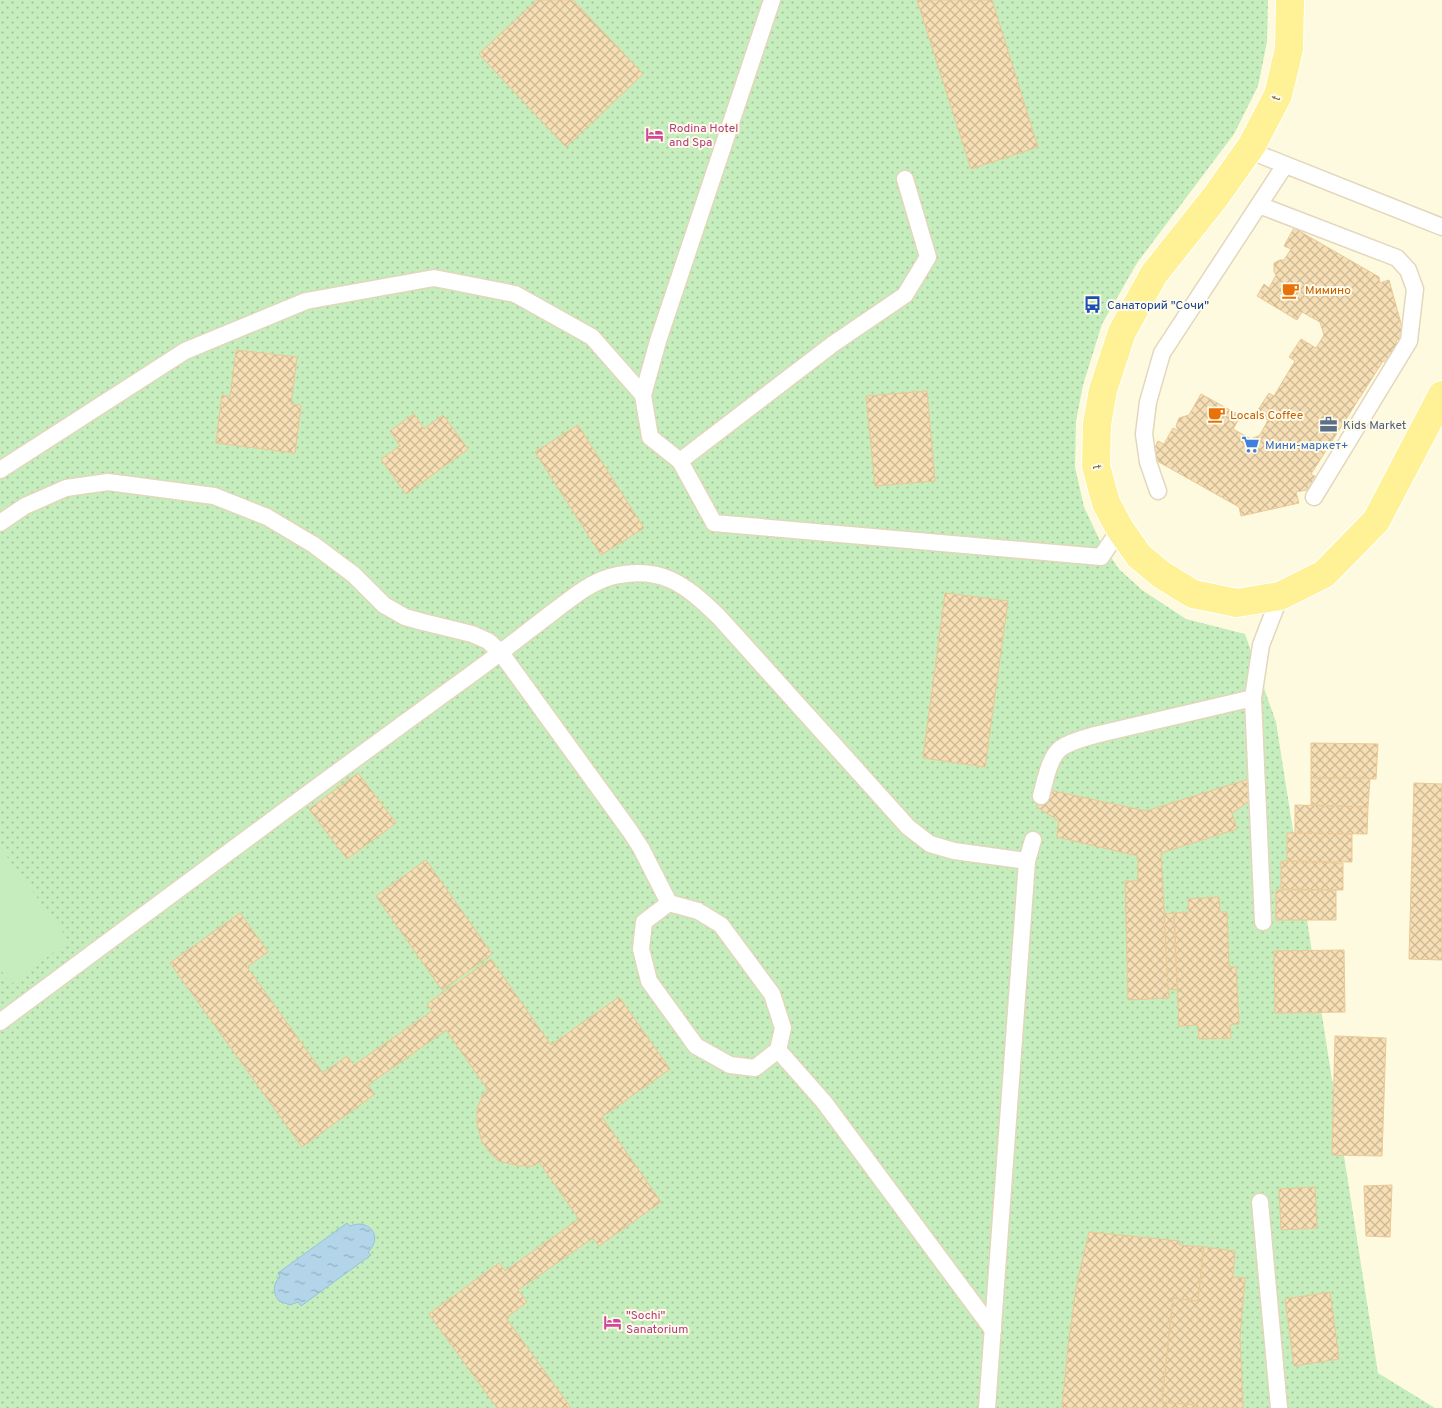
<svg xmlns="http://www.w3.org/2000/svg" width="1442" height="1408" viewBox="0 0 1442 1408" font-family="Overpass,sans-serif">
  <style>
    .park { fill: url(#park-dots) }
    .garden { fill: #c5edbd }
    .water { fill: url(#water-ripples); stroke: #98c2dc }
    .building { fill: url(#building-cross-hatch); stroke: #ebc994 }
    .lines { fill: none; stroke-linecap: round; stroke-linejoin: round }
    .service-casing { stroke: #e3d7bb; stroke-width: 19 }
    .primary-casing { stroke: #fff; stroke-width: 30 }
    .service { stroke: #fff; stroke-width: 16 }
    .primary { stroke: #fff196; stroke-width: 28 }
    .labels { text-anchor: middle; stroke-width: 4; stroke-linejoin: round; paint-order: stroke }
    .street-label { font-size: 12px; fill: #776345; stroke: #fffbe8 }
    .hotel-label { font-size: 12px; fill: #b23c85; stroke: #fffbe8; text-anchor: start }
    .food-label { font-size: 12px; fill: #c56008; stroke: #fffbe8; text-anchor: start }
    .transit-label { font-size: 12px; fill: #164399; stroke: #fffbe8; text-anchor: start }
    .service-label { font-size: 12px; fill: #4e5e75; stroke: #fffbe8; text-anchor: start }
    .shop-label { font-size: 12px; fill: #366cbe; stroke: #fffbe8; text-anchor: start }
  </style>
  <defs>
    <pattern id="park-dots" width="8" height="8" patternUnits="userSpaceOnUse" patternTransform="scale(1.25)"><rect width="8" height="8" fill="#c5edbd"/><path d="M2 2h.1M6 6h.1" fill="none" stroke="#a5c49b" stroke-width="1.8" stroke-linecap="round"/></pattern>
    <pattern id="water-ripples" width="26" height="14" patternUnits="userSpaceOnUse" patternTransform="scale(1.25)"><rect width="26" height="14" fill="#b3d5e9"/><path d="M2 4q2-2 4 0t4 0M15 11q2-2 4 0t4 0" fill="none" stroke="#96b0bf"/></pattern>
    <pattern id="building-cross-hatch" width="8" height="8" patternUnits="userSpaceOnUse" patternTransform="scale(1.25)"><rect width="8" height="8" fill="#f6deb5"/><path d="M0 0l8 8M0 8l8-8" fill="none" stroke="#ccb895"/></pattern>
  </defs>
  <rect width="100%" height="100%" fill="#fefae0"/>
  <polygon class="park" points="0,0 1268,0 1267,42 1258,86 1234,134 1137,263 1102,324 1083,385 1076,421 1075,467 1084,507 1101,543 1119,569 1142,590 1186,619 1245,634 1276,722 1378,1373 1435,1408 0,1408"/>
  <polygon class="garden" points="0,847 69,941 11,984 0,969"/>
  <path class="water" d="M347,1223L350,1226C369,1218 384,1237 368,1252L371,1255L301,1306L298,1302L290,1305L279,1301C272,1292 273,1284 280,1277L278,1273Z"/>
  <g class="building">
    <polygon points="537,0 573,0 643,74 566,147 479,54"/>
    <polygon points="917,0 992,0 1038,147 971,169"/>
    <polygon points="1294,228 1379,277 1380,283 1389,280 1405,338 1396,340 1399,352 1390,365 1383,361 1311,474 1318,478 1312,489 1296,492 1299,503 1241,516 1239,507 1150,457 1158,441 1164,444 1173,428 1179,431 1176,426 1179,418 1189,415 1201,394 1241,416 1233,429 1251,439 1260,435 1268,420 1256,413 1269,393 1274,396 1295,361 1289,357 1301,339 1316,348 1324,335 1320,322 1302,312 1297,320 1257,296 1264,284 1269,288 1276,275 1274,272 1274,263 1280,260 1284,260 1291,249 1284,246"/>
    <polygon points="236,350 297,357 291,404 301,405 295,453 216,443 222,395 230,397"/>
    <polygon points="927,391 935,481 875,486 866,396"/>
    <polygon points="414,414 424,429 443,415 468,449 406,494 381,459 400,446 390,431"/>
    <polygon points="578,425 644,528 601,555 535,452"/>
    <polygon points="945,593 1008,601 985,767 923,758"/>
    <polygon points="1311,743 1378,744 1376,779 1311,778"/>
    <polygon points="358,773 396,823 347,859 309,809"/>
    <polygon points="1311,778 1370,778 1368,807 1311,805"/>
    <polygon points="1249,779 1256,797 1232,813 1237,829 1161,853 1169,998 1128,1000 1125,881 1138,881 1138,856 1057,837 1059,821 1037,807 1040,788 1146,811"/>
    <polygon points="1414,783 1442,784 1442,960 1409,959"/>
    <polygon points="1295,805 1368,807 1367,834 1295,833"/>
    <polygon points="1287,833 1352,834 1352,862 1287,861"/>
    <polygon points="426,860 492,954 442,990 376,896"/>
    <polygon points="1281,861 1343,863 1343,890 1281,889"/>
    <rect x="1276" y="890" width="60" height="30"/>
    <polygon points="1219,897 1220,912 1227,912 1229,967 1236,967 1239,1024 1230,1025 1231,1038 1199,1039 1198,1025 1179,1026 1174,913 1189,912 1188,899"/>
    <polygon points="240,913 268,952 247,967 323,1073 347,1056 354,1065 432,1011 427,1004 491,959 551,1045 619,997 670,1069 602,1117 661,1202 599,1246 593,1238 518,1290 527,1302 506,1318 571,1408 497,1408 429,1314 499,1263 505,1271 579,1219 539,1162 534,1166 519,1166 499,1161 491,1154 482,1142 477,1124 477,1109 483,1094 488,1090 446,1030 368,1085 375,1094 302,1147 170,963"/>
    <polygon points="1174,913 1177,989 1168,990 1164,914"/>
    <polygon points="1344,950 1345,1012 1275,1013 1274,951"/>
    <polygon points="1335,1036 1386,1038 1382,1156 1332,1155"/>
    <polygon points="1392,1185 1390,1237 1366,1236 1364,1186"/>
    <polygon points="1315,1187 1317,1228 1281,1230 1279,1189"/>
    <polygon points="1089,1232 1180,1241 1179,1245 1204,1247 1198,1301 1173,1298 1162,1402 1198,1405 1198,1408 1062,1408 1068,1346 1076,1288"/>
    <polygon points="1204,1247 1235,1251 1233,1277 1245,1278 1240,1337 1243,1408 1198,1408 1198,1405 1162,1402 1173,1298 1198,1301"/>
    <polygon points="1330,1292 1339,1359 1294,1366 1285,1299"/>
  </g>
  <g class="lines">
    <defs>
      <g id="service">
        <polyline points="772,0 658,341 643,395 650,437 680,461 833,344 905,295 928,257 905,179"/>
        <polyline points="1248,150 1442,227"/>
        <polyline points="1259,205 1397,258 1408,270 1415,289 1409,341 1314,497"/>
        <polyline points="680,461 714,523 1101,557 1120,529"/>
        <polyline points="0,470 185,351 306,301 434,278 515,294 592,337 643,395"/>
        <polyline points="1158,491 1148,462 1144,434 1148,402 1162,353 1285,165"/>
        <polyline points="0,523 25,506 66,488 108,482 214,496 267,517 314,545 354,575 384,605 405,617 423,622 472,634 488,641 501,653 630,831 641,848 669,903 698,911 721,925 772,994 783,1028 778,1050 755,1068 730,1065 696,1046 649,981 641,949 644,922 669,903"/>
        <path d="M1041,796C1045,782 1049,757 1061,748C1071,741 1084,738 1095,735L1253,698"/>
        <polyline points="1263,922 1253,698 1261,645 1280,596"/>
        <path d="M0,1022C157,905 314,788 473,673C502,652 529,630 557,609C574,596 590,583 610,577C660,564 685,584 719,617L908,827L930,844L954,851L1027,861"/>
        <polyline points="778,1050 824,1102 993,1330"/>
        <polyline points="1260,1202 1279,1408"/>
        <polyline points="987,1408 1027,861 1033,840"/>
      </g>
      <polyline id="primary" points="1290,0 1289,49 1278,95 1252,145 1216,196 1154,274 1122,332 1103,390 1097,424 1096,466 1106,503 1120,529 1139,556 1162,575 1193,594 1237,603 1280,596 1324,574 1376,521 1442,395"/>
    </defs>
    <use href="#service" class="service-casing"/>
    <use href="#primary" class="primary-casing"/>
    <use href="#service" class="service"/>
    <use href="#primary" class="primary"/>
  </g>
  <defs>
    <symbol id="hotel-bare" viewBox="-9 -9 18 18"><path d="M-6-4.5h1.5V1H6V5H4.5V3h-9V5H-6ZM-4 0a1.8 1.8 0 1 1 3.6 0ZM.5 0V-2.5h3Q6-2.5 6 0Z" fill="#d1479c" stroke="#fffbe8" stroke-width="2.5" paint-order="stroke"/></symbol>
    <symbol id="cafe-bare" viewBox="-9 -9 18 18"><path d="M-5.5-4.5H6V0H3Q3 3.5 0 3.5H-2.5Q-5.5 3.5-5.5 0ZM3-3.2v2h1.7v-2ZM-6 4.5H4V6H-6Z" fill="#e8710a" stroke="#fffbe8" stroke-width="2.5" paint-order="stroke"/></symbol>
    <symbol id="bus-bare" viewBox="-9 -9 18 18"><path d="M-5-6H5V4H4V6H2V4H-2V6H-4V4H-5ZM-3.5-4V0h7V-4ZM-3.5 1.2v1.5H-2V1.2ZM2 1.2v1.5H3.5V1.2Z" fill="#1a4fb4" stroke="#fffbe8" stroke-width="2.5" paint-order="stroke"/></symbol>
    <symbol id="office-bare" viewBox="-9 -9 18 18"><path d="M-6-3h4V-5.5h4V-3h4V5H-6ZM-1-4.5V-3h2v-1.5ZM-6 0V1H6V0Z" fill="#5c6f8a" stroke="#fffbe8" stroke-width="2.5" paint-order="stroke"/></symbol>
    <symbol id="supermarket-bare" viewBox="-9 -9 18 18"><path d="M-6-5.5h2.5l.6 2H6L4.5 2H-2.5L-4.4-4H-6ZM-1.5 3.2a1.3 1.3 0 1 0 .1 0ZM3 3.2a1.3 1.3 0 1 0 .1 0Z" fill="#3f7fe0" stroke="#fffbe8" stroke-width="2.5" paint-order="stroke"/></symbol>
  </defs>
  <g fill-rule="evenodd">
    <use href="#hotel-bare" x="642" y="122" width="25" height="25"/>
    <use href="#cafe-bare" x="1278" y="278" width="25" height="25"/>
    <use href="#bus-bare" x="1080" y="292" width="25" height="25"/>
    <use href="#cafe-bare" x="1204" y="402" width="25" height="25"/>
    <use href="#office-bare" x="1316" y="412" width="25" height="25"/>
    <use href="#supermarket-bare" x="1238" y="432" width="25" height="25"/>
    <use href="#hotel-bare" x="600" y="1310" width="25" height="25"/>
  </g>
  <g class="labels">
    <g class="street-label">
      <text transform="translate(1276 98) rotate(-66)" y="4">t</text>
      <text transform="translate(1097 467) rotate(82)" y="4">t</text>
    </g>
    <g class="hotel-label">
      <text x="669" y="132">Rodina Hotel<tspan x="669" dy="14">and Spa</tspan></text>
      <text x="626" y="1319">"Sochi"<tspan x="626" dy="14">Sanatorium</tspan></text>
    </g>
    <g class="food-label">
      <text x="1305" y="294">Мимино</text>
      <text x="1230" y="419">Locals Coffee</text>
    </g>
    <g class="transit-label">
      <text x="1107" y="309">Санаторий "Сочи"</text>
    </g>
    <g class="service-label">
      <text x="1343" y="429">Kids Market</text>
    </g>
    <g class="shop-label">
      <text x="1265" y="449">Мини-маркет+</text>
    </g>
  </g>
</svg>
